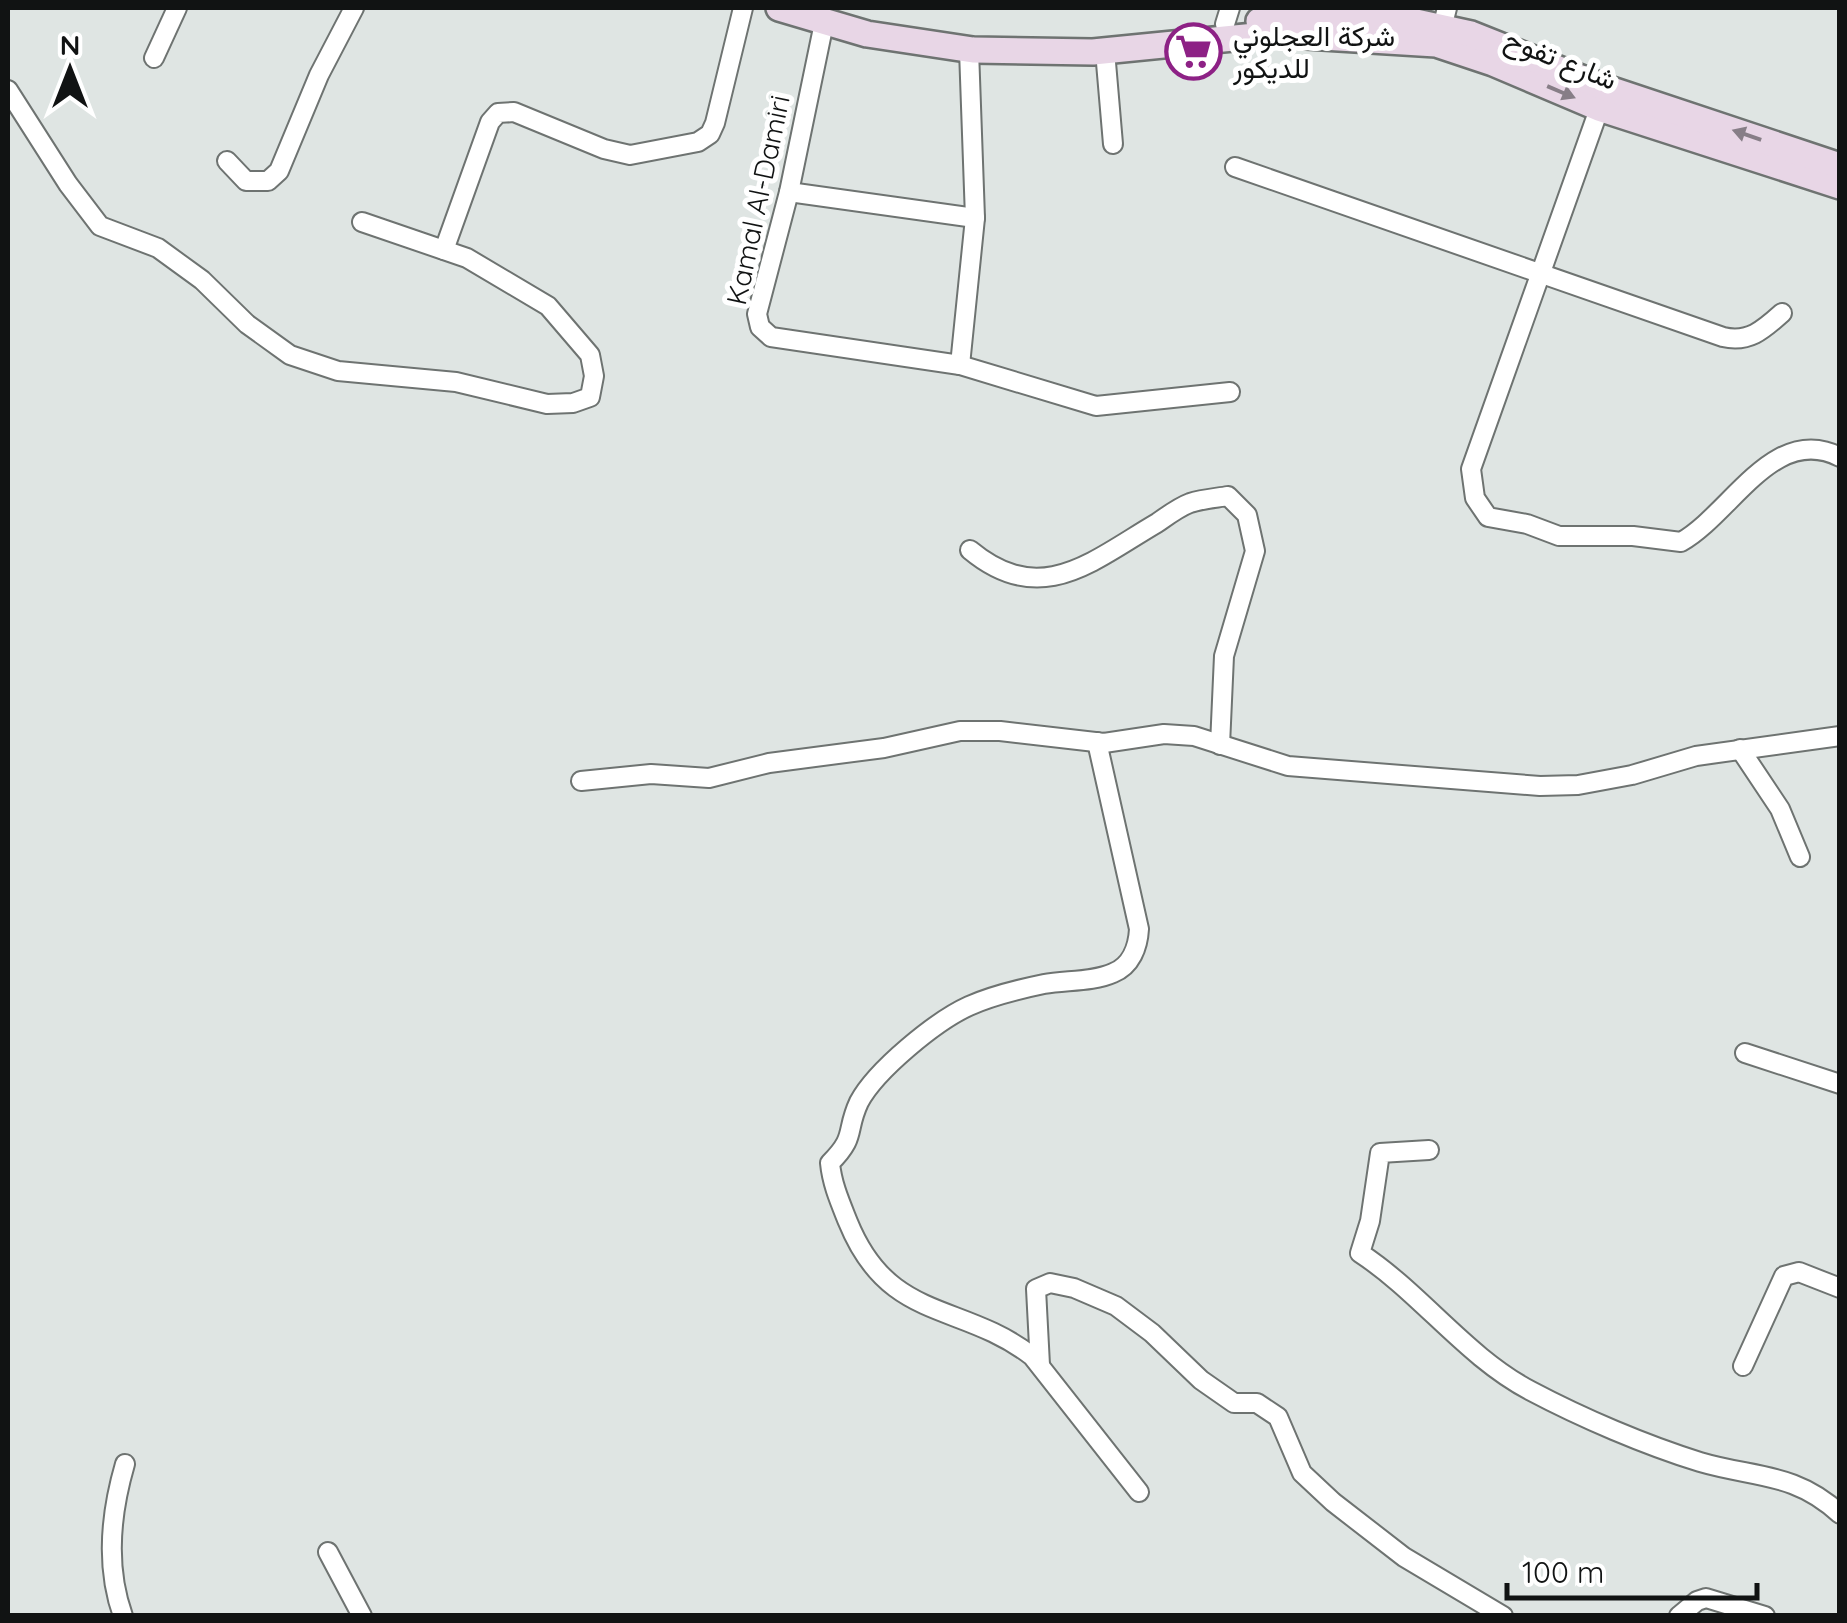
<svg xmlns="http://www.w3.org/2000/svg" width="1847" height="1623" viewBox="0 0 1847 1623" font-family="Quicksand,Vazirmatn,sans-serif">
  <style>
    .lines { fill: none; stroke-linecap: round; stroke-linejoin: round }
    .street-casing { stroke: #6e7371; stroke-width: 22 }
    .secondary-casing { stroke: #6e7371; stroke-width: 30 }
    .street { stroke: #fff; stroke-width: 18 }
    .secondary { stroke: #e8d6e6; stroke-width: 25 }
    .oneway { fill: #877e87 }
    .labels { text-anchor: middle; stroke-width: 10; stroke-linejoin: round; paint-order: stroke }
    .poi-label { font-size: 28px; fill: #111313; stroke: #fff; text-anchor: start }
    .street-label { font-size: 28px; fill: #111313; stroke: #fff }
  </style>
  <rect width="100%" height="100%" fill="#dfe5e3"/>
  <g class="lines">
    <defs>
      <g id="street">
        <polyline points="824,23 789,192 757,314 760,327 771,337 960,365 1096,406 1230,392"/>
        <polyline points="1225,24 1230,8"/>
        <polyline points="1442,28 1447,8"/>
        <polyline points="1105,51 1113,144"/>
        <polyline points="154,58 177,8"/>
        <polyline points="8,90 68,184 100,226 158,248 202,280 247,324 290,355 338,371 456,382 547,404 573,403 590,397 594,376 590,355 548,306 467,258 362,222"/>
        <path d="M1603,98L1471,469L1475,498L1488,517L1527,524L1559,536H1633L1681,542C1732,513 1774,423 1840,457"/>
        <polyline points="227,161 246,181 268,181 279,171 319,75 354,8"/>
        <path d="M1235,167L1723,337C1749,343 1763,330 1782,313"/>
        <polyline points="789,192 975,218"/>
        <polyline points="444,250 490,122 498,113 514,112 604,149 630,155 698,142 710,134 715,123 743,8"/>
        <polyline points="960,365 975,218 969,50"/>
        <path d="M970,550C1041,609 1092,561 1157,523C1167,516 1179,507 1190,503C1202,499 1216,498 1228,496L1247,515L1255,551L1224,656L1220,745"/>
        <path d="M1097,742L1139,929C1138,947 1131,966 1113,973C1093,982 1065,980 1044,984C1020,989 991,996 969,1006C936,1021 876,1070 859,1102C845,1132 857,1136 830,1163C832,1184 840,1202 848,1222C889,1323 960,1301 1032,1356L1139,1492"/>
        <polyline points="1740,749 1780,809 1800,857"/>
        <polyline points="581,781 651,774 709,778 769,763 884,748 960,731 1000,731 1104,743 1164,734 1194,736 1288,766 1540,786 1578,785 1632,775 1696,756 1840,736"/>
        <polyline points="1745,1053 1840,1084"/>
        <path d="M1429,1150L1380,1153L1370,1221L1360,1253C1421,1293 1466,1357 1531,1391C1582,1418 1645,1445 1700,1462C1754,1478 1795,1472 1840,1514"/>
        <polyline points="1040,1365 1036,1289 1050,1283 1074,1288 1116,1306 1152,1333 1201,1380 1234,1403 1257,1403 1278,1417 1302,1473 1333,1502 1404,1557 1503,1616"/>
        <polyline points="1743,1366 1784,1276 1799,1272 1840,1288"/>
        <polyline points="328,1552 362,1616"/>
        <path d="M123,1616C105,1566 111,1512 125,1464"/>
        <polyline points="1679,1616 1697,1601 1706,1598 1765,1616"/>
      </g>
      <g id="secondary">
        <polyline points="779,8 867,34 973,50 1093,52 1274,34 1436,44 1493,63 1599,108 1840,186"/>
        <polyline points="1259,21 1340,16 1402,19 1471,34 1606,88 1840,166"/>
      </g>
    </defs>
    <use href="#street" class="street-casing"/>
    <use href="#secondary" class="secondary-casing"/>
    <use href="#street" class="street"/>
    <use href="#secondary" class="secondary"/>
  </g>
  <defs><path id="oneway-solid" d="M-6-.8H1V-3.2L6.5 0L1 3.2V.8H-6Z" transform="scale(2.5)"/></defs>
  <g class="oneway">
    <use href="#oneway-solid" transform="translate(1561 92) rotate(23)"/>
    <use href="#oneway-solid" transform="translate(1747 135) rotate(-161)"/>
  </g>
  <defs>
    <symbol id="supermarket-ring" viewBox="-11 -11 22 22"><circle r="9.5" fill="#fff" stroke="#8d2185" stroke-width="1.5"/><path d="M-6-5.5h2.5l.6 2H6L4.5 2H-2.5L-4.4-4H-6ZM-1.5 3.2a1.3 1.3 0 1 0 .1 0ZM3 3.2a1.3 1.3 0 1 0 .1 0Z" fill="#8d2185"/></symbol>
  </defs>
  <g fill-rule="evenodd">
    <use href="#supermarket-ring" x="1162" y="20" width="63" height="63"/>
  </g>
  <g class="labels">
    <g class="poi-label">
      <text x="1233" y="46">شركة العجلوني<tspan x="1233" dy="32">للديكور</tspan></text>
    </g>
    <g class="street-label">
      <text transform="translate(1561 59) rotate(22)" y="10">شارع تفوح</text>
      <text transform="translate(758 200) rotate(-78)" y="10">Kamal Al-Damiri</text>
    </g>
  </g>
  <rect width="1847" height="1623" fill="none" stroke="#111313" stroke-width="20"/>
  <g transform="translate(70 70)" stroke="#ffffff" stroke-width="8" paint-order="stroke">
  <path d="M0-8L18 38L0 25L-18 38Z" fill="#111313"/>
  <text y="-15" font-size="28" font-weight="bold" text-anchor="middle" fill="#111313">N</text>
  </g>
  <path d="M1507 1583v15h250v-15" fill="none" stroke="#111313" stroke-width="5"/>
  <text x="1522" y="1583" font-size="30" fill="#111313" stroke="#ffffff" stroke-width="8" paint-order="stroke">100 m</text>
</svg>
